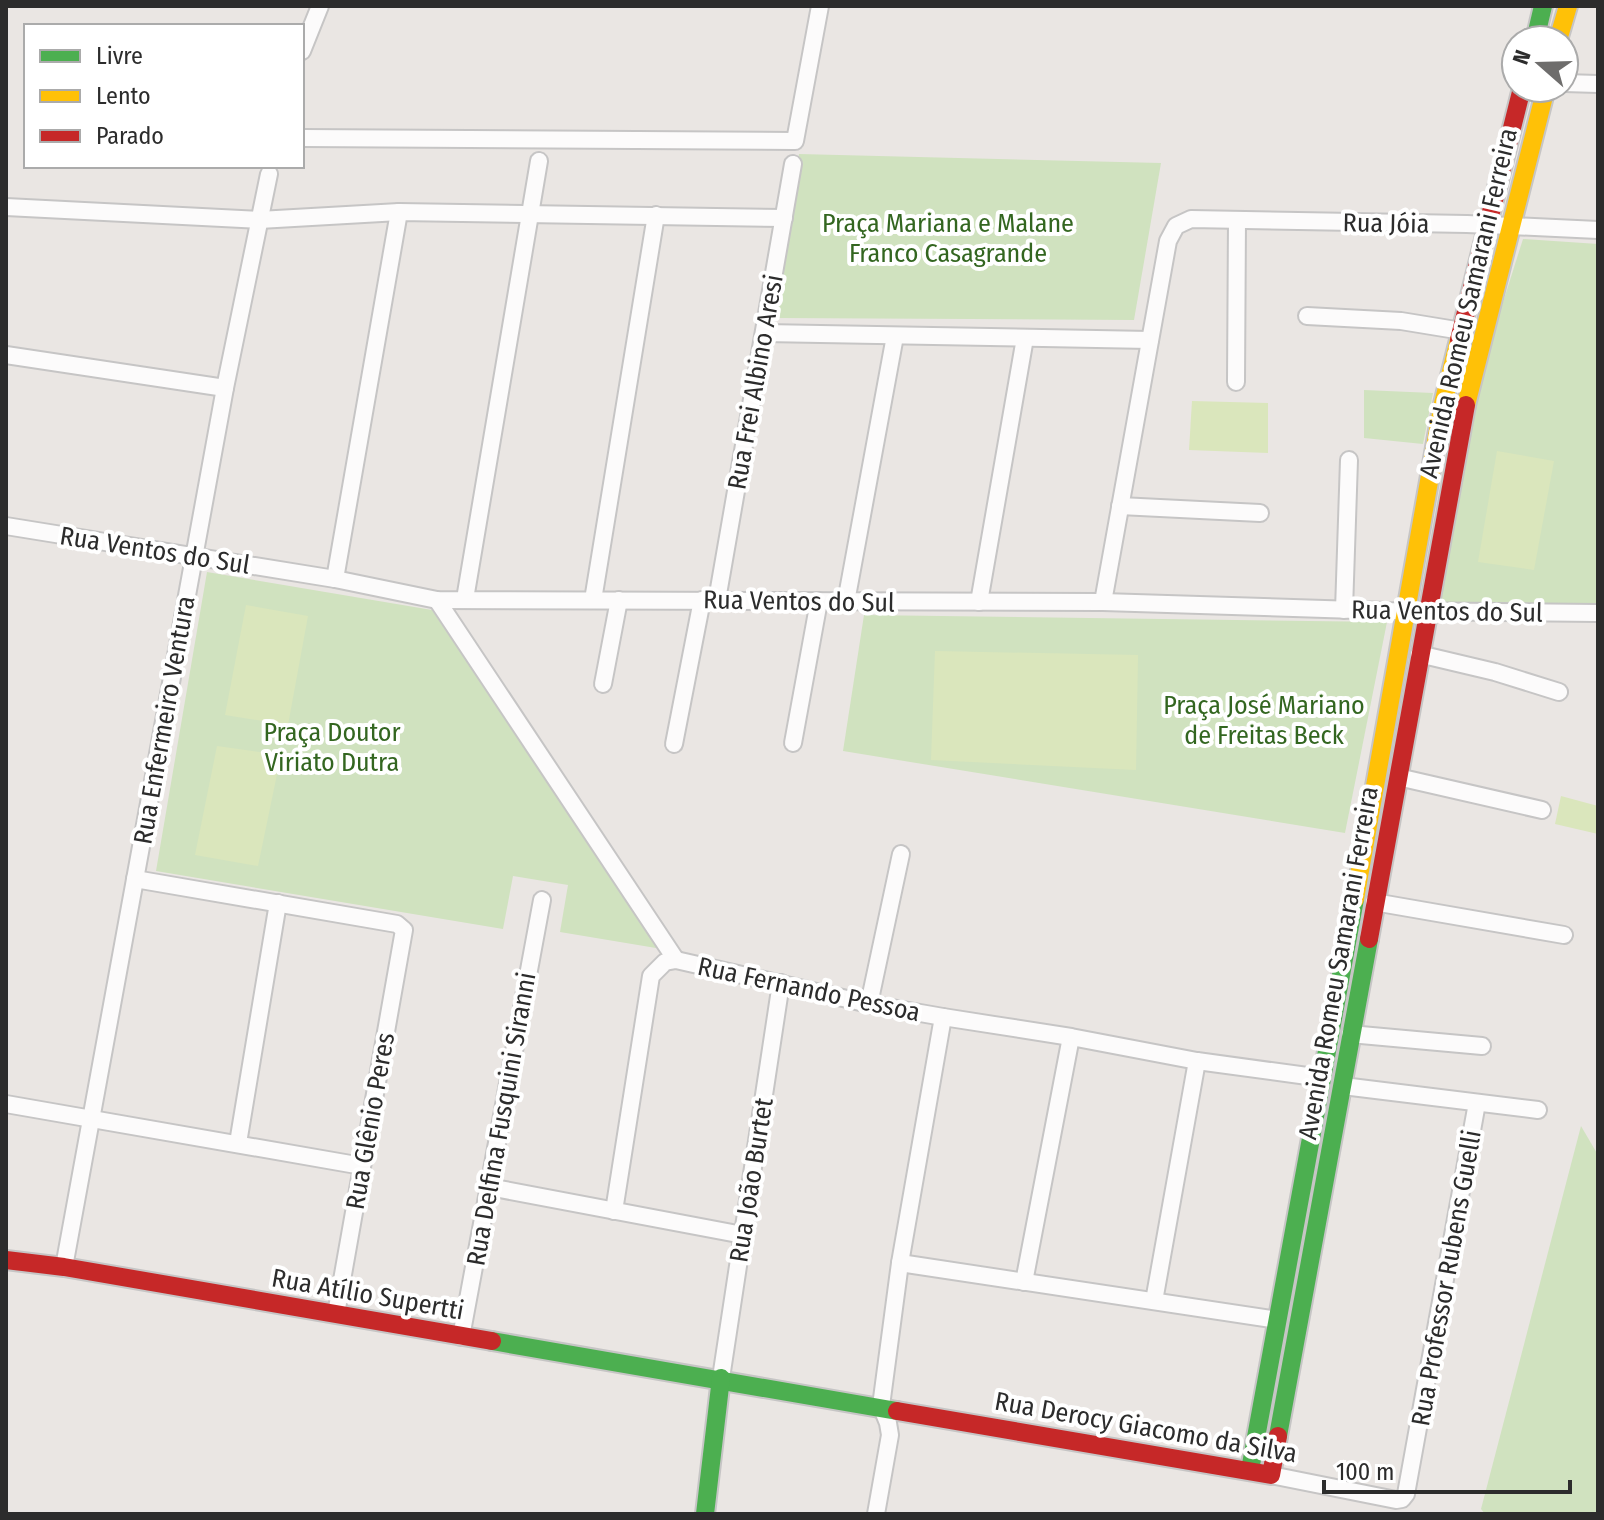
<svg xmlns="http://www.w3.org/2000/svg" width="1604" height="1520" viewBox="0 0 1604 1520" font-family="'Fira Sans Condensed',sans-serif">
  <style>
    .green { fill: #d0e2bf }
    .pitch { fill: #dae6bc }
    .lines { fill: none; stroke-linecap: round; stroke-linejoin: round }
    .street-casing { stroke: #c6c5c5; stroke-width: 20 }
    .fast-casing { stroke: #c6c5c5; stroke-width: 22 }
    .slow-casing { stroke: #c6c5c5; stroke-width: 22 }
    .jam-casing { stroke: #c6c5c5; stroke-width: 22 }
    .street { stroke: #fcfbfb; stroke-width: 16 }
    .fast { stroke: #4caf50; stroke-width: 18 }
    .slow { stroke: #ffc107; stroke-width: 18 }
    .jam { stroke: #c62828; stroke-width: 18 }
    .labels { text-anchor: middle; stroke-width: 8; stroke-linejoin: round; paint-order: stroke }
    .park-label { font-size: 26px; fill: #336620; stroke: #fff }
    .street-label { font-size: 26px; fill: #2c2c2c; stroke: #fff }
  </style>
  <rect width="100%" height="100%" fill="#eae6e3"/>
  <g class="green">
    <polygon points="799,154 1161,163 1134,320 775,318"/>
    <polygon points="1523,239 1598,244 1598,605 1440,602 1485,359"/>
    <polygon points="1364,390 1433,393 1423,444 1364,438"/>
    <polygon points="207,572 432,610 662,949 560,932 568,885 513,876 503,929 156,871"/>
    <polygon points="864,615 1387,622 1345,833 843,751"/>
    <polygon points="1581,1126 1598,1155 1598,1514 1485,1514 1481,1509"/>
  </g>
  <g class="pitch">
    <polygon points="1192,401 1268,403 1268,453 1189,450"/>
    <polygon points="1497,451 1554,461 1534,570 1478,562"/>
    <polygon points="246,605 308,616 288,725 225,715"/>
    <polygon points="935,651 1138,655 1136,770 931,760"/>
    <polygon points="217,746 281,755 258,866 195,855"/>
    <polygon points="1561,796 1598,806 1598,834 1555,824"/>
  </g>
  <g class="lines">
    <defs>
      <g id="street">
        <polyline points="302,51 320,6"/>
        <polyline points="1564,83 1598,84"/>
        <polyline points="302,138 795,141 820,6"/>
        <polyline points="6,207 259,220 399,212 784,218"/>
        <polyline points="1307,316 1401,321 1462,331"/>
        <polyline points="764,333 1150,340"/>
        <polyline points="6,355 225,388"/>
        <polyline points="1236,382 1237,220"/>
        <polyline points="1120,506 1260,513"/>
        <polyline points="6,526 335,579 437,600 1103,602 1387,611 1598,613"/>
        <polyline points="335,579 399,212"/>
        <polyline points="465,599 539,161"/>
        <polyline points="437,600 676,960"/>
        <polyline points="593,600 656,215"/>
        <polyline points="717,600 793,164"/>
        <polyline points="846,602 895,336"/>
        <polyline points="979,602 1025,338"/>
        <polyline points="1103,602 1168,241 1176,226 1191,219 1467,224 1598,230"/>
        <polyline points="1344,610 1349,460"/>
        <polyline points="1419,654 1495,672 1559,692"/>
        <polyline points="603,684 619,600"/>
        <polyline points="793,743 819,601"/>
        <polyline points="674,744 702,600"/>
        <polyline points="1398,777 1542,810"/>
        <polyline points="135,879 397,924 404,930 336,1314"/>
        <polyline points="1374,902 1564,935"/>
        <polyline points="869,1004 901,854"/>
        <polyline points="1350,1034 1482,1046"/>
        <polyline points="1343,1086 1538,1110"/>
        <polyline points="6,1104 362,1166"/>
        <polyline points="238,1143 278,903"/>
        <polyline points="489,1187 743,1235"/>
        <polyline points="614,1211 651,976 665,962 676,960 869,1004 943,1017 1071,1037 1197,1061 1322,1078"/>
        <polyline points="900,1263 1278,1320"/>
        <polyline points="64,1267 225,388 269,174"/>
        <polyline points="1024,1282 1071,1037"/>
        <polyline points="1154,1301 1197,1061"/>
        <polyline points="461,1337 542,900"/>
        <polyline points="721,1378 781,983"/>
        <polyline points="1271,1475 1396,1500 1402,1499 1406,1494 1477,1103"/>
        <polyline points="876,1514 890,1435 888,1423 881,1406 900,1263 943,1017"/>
      </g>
      <g id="fast">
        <polyline points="1535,40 1543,6"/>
        <polyline points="492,1341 897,1411"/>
        <polyline points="1278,1436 1369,939"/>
        <polyline points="1250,1470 1355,899"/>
        <polyline points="705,1514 721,1378"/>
      </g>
      <g id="slow">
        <polyline points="1558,40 1568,6"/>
        <polyline points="1466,405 1546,88"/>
        <polyline points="1355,899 1442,408 1459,340"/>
      </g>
      <g id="jam">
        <polyline points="1459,340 1522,88"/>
        <polyline points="1369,939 1466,405"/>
        <polyline points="6,1260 64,1267 492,1341"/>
        <polyline points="897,1411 1271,1475 1278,1436"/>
      </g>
    </defs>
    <use href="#street" class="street-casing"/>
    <use href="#fast" class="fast-casing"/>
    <use href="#slow" class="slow-casing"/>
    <use href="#jam" class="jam-casing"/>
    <use href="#street" class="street"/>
    <use href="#fast" class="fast"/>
    <use href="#slow" class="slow"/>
    <use href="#jam" class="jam"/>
  </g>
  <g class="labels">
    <g class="park-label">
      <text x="948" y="232">Praça Mariana e Malane<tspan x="948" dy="30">Franco Casagrande</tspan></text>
      <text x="1264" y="714">Praça José Mariano<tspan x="1264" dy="30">de Freitas Beck</tspan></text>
      <text x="332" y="741">Praça Doutor<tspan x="332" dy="30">Viriato Dutra</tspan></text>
    </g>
    <g class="street-label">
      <text transform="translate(1386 223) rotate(1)" y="9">Rua Jóia</text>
      <text transform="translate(1468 303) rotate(-77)" y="9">Avenida Romeu Samarani Ferreira</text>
      <text transform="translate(755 382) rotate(-80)" y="9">Rua Frei Albino Aresi</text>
      <text transform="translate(155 550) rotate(9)" y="9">Rua Ventos do Sul</text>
      <text transform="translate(799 601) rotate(1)" y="9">Rua Ventos do Sul</text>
      <text transform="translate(1447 611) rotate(1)" y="9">Rua Ventos do Sul</text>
      <text transform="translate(164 720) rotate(-80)" y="9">Rua Enfermeiro Ventura</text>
      <text transform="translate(1338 963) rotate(-80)" y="9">Avenida Romeu Samarani Ferreira</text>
      <text transform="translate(809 989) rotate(12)" y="9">Rua Fernando Pessoa</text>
      <text transform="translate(501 1119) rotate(-80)" y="9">Rua Delfina Fusquini Siranni</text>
      <text transform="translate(370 1121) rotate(-80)" y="9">Rua Glênio Peres</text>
      <text transform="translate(751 1180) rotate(-81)" y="9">Rua João Burtet</text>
      <text transform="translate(1446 1278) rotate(-80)" y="9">Rua Professor Rubens Guelli</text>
      <text transform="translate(368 1294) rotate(10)" y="9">Rua Atílio Supertti</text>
      <text transform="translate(1146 1427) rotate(10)" y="9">Rua Derocy Giacomo da Silva</text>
    </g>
  </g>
  <rect width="1604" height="1520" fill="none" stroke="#2c2c2c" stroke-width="16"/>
  <rect x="24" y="24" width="280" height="144" fill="#ffffff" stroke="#ababab" stroke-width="2"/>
  <rect x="40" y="50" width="40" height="12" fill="#4caf50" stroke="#ababab" stroke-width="2"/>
  <text x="96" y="64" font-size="24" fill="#2c2c2c">Livre</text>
  <rect x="40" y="90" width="40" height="12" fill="#ffc107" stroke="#ababab" stroke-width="2"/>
  <text x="96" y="104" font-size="24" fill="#2c2c2c">Lento</text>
  <rect x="40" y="130" width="40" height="12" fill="#c62828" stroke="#ababab" stroke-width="2"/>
  <text x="96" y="144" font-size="24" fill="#2c2c2c">Parado</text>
  <g transform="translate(1540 64) rotate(290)"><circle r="38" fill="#ffffff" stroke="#ababab" stroke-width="2"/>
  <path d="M0-6L14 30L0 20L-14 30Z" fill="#6e6d6c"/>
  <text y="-12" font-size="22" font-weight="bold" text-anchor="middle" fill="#2c2c2c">N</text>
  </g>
  <path d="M1324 1480v12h246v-12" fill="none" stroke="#2c2c2c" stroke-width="4"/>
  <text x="1336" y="1480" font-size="24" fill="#2c2c2c" stroke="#ffffff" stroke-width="6" paint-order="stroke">100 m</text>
</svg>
